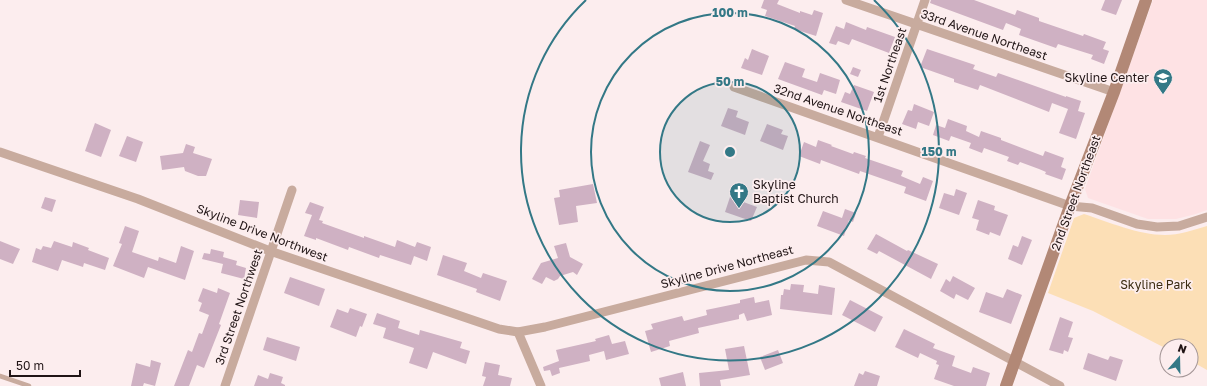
<svg xmlns="http://www.w3.org/2000/svg" width="1207" height="386" viewBox="0 0 1207 386" font-family="'Golos Text',sans-serif">
  <style>
    .built { fill: #fee2e4 }
    .green { fill: #fcdfb6 }
    .building { fill: #cfb1c3 }
    .lines { fill: none; stroke-linecap: round; stroke-linejoin: round }
    .lane { stroke: #c8ab9e; stroke-width: 4.5 }
    .street { stroke: #c8ab9e; stroke-width: 9 }
    .secondary { stroke: #b28876; stroke-width: 12 }
    .ring { fill: none; stroke: #337886; stroke-width: 2 }
    .labels { text-anchor: middle; stroke-width: 3.5; stroke-linejoin: round; paint-order: stroke }
    .street-label { font-size: 12px; fill: #201415; stroke: #fcedee }
    .poi-label { font-size: 12px; fill: #201415; stroke: #fcedee; text-anchor: end }
    .park-label { font-size: 12px; fill: #3c2c12; stroke: #fcedee }
    .centre { fill: #337886; stroke: #fcedee; stroke-width: 2 }
    .ring-label { font-size: 12px; text-anchor: middle; font-weight: bold; fill: #337886; stroke: #fcedee; stroke-width: 3.5; stroke-linejoin: round; paint-order: stroke }
  </style>
  <rect width="100%" height="100%" fill="#fcedee"/>
  <polygon class="built" points="1153,0 1207,0 1207,210 1196,214 1176,219 1148,219 1088,198 1085,189"/>
  <path class="green" d="M1084,214C1109,222 1138,235 1165,235C1179,235 1194,230 1207,226V370L1191,361V346H1167V349L1093,311L1048,293L1074,218Z"/>
  <g class="building">
    <polygon points="764,0 779,0 777,4 800,13 800,11 812,15 814,10 823,13 816,36 794,29 795,26 765,16 767,10 761,8"/>
    <polygon points="931,0 974,0 1015,15 1017,10 1039,18 1039,21 1083,36 1084,34 1106,42 1103,49 1109,51 1104,64 1091,59 1093,55 1058,44 1056,48 1019,35 1021,29 1006,23 1003,30 930,3"/>
    <polygon points="1105,0 1122,0 1116,15 1101,10"/>
    <polygon points="846,22 866,30 867,27 895,37 889,53 852,39 849,45 838,41 836,45 829,43 836,26 844,29"/>
    <polygon points="752,49 769,56 762,75 741,68 745,58 748,60"/>
    <polygon points="927,49 975,65 973,69 996,77 998,73 1066,97 1066,96 1081,101 1078,111 1085,113 1076,139 1059,133 1068,109 1052,103 1049,112 980,85 978,90 954,82 954,79 920,67"/>
    <polygon points="785,62 805,69 802,77 817,82 820,73 840,80 836,94 824,90 822,95 778,79"/>
    <polygon points="853,67 861,70 858,77 850,74"/>
    <polygon points="854,85 874,92 867,111 841,102 845,92 850,94"/>
    <polygon points="914,104 934,112 929,126 918,122 916,129 902,124 908,110 912,111"/>
    <polygon points="728,108 738,111 736,117 749,122 745,135 721,126"/>
    <polygon points="948,119 967,126 966,131 979,137 981,131 1001,138 1001,140 1043,156 1045,151 1064,158 1061,167 1066,169 1062,180 1045,174 1046,172 1039,169 1020,162 1018,165 1007,161 1009,157 984,148 982,153 969,148 971,143 951,136 949,141 933,135 936,125 945,128"/>
    <polygon points="95,123 111,130 101,157 85,151"/>
    <polygon points="767,124 783,130 781,134 788,136 783,150 760,141"/>
    <polygon points="127,136 143,142 136,162 119,156"/>
    <polygon points="818,140 832,145 831,146 853,154 854,152 866,156 865,158 903,171 901,176 920,184 923,177 933,181 926,201 904,193 906,187 860,171 859,174 821,160 820,164 799,156 804,142 816,147"/>
    <polygon points="700,141 710,145 703,161 710,164 708,171 714,173 711,180 688,172"/>
    <polygon points="186,144 195,147 193,153 212,159 206,176 198,176 185,171 184,167 162,170 160,156 183,153"/>
    <polygon points="593,184 597,203 576,206 578,222 559,225 554,198 560,197 559,190"/>
    <polygon points="956,189 967,193 959,215 939,208 944,193 954,196"/>
    <polygon points="45,197 56,200 52,212 41,208"/>
    <polygon points="730,197 757,207 751,221 725,212"/>
    <polygon points="240,200 259,202 257,218 238,215"/>
    <polygon points="978,200 995,206 994,210 1008,215 1000,236 990,232 989,235 976,230 979,220 972,218"/>
    <polygon points="310,202 324,207 319,220 323,221 322,223 364,238 364,236 395,247 397,240 415,247 417,242 431,247 427,261 414,256 411,265 380,255 379,258 349,247 348,250 316,238 316,240 304,236 312,215 305,213"/>
    <polygon points="845,209 856,213 853,222 849,220 844,236 817,226 823,211 842,218"/>
    <polygon points="125,226 139,231 132,252 158,261 159,257 176,263 181,246 194,251 185,280 148,267 144,278 113,266 122,244 119,243"/>
    <polygon points="876,234 907,251 908,250 938,264 931,279 879,251 877,254 867,249"/>
    <polygon points="1022,236 1032,240 1022,265 1008,259 1013,245 1018,247"/>
    <polygon points="0,241 20,249 13,264 0,259"/>
    <polygon points="54,241 72,247 73,242 89,248 88,250 109,258 105,270 84,263 83,267 62,260 58,271 32,262 36,248 41,250 43,246 51,248"/>
    <polygon points="566,243 570,257 583,264 577,275 573,272 560,276 558,279 554,281 546,277 542,284 532,279 541,263 558,258 554,246"/>
    <polygon points="211,249 224,252 223,257 237,261 236,265 246,268 244,279 221,273 223,264 202,259 204,253 210,254"/>
    <polygon points="443,255 467,263 464,271 481,278 483,273 507,281 500,301 476,292 477,289 437,275"/>
    <polygon points="953,276 975,288 968,300 956,294 954,299 940,291 946,279 950,282"/>
    <polygon points="290,277 325,289 319,306 284,293"/>
    <polygon points="791,284 804,285 803,292 818,294 819,285 835,288 832,315 780,309 781,295 783,295 784,289 790,290"/>
    <polygon points="203,288 217,293 218,288 230,293 219,324 221,325 204,368 197,365 189,386 174,386 188,350 192,352 199,333 202,334 209,315 199,311 202,303 198,301"/>
    <polygon points="1007,289 1022,295 1011,324 979,312 986,292 1003,298"/>
    <polygon points="754,297 755,303 769,300 772,315 747,321 744,313 739,315 739,319 698,328 699,333 669,341 670,346 651,352 645,331 653,329 651,324 682,316 684,321 707,315 706,310 740,303 740,300"/>
    <polygon points="850,300 883,317 875,332 842,315"/>
    <polygon points="350,308 367,314 362,327 360,326 356,337 330,327 337,309 348,313"/>
    <polygon points="377,313 400,321 398,328 419,335 420,330 462,342 460,348 470,351 466,364 433,352 427,369 409,363 414,348 383,338 386,328 373,324"/>
    <polygon points="1060,317 1073,322 1068,337 1073,338 1068,352 1064,350 1063,354 1049,350"/>
    <polygon points="904,329 935,344 933,348 955,356 952,366 971,373 973,367 990,373 986,386 954,386 934,379 939,365 936,364 937,361 920,353 918,358 895,347"/>
    <polygon points="609,335 612,344 625,341 629,354 606,360 604,351 589,355 590,361 559,368 560,373 552,376 550,370 544,371 543,367 559,361 556,350 596,341 595,339"/>
    <polygon points="267,337 300,347 296,361 263,350"/>
    <polygon points="744,346 750,375 720,380 721,386 700,386 699,373 729,370 725,349"/>
    <polygon points="778,350 783,363 765,370 760,357"/>
    <polygon points="1088,353 1108,360 1110,356 1123,360 1116,381 1083,369"/>
    <polygon points="151,360 161,363 155,386 144,383 143,386 131,386 136,363 150,367"/>
    <polygon points="485,362 500,365 498,375 512,378 510,386 483,386 486,377 482,376"/>
    <polygon points="865,371 880,376 877,386 854,386 859,373 863,375"/>
    <polygon points="683,372 686,386 661,386 659,378"/>
    <polygon points="270,373 283,377 281,383 285,385 285,386 254,386 258,375 268,379"/>
  </g>
  <g class="lines">
    <polyline class="lane" points="0,376 29,386"/>
    <g class="street">
      <polyline points="846,0 1114,92"/>
      <polyline points="734,87 1070,206 1092,208 1137,224 1157,227 1179,226 1207,217"/>
      <polyline points="878,137 925,0"/>
      <polyline points="0,152 138,199 270,251 499,329 518,332 545,327 806,260 829,262 1060,386"/>
      <polyline points="518,332 541,386"/>
      <polyline points="225,386 292,190"/>
    </g>
    <polyline class="secondary" points="1006,386 1070,206 1114,92 1146,0"/>
  </g>
  <circle cx="730" cy="152" r="70" fill="#337886" fill-opacity=".12"/>
  <g class="ring">
    <circle cx="730" cy="152" r="70"/>
    <circle cx="730" cy="152" r="139"/>
    <path d="M874 0A209 209 0 1 1 586 0"/>
  </g>
  <defs>
    <symbol id="school-pin" viewBox="-11 -11 22 30"><path d="M0 17L-7.5 6A9.5 9.5 0 1 1 7.5 6Z" fill="#337886" stroke="#fcedee"/><path d="M0-5L7-2L0 1L-7-2ZM-4 1L0 2.5L4 1V4Q0 6-4 4Z" fill="#fff"/></symbol>
    <symbol id="church-pin" viewBox="-11 -11 22 30"><path d="M0 17L-7.5 6A9.5 9.5 0 1 1 7.5 6Z" fill="#337886" stroke="#fcedee"/><path d="M-1.2-6h2.4v3.5h3.3v2.4h-3.3V6h-2.4V-.1h-3.3v-2.4h3.3Z" fill="#fff"/></symbol>
  </defs>
  <g fill-rule="evenodd">
    <use href="#school-pin" x="1152" y="67" width="22" height="30"/>
    <use href="#church-pin" x="728" y="181" width="22" height="30"/>
  </g>
  <g class="labels">
    <g class="street-label">
      <text transform="translate(984 35) rotate(19)" y="4">33rd Avenue Northeast</text>
      <text transform="translate(890 65) rotate(-71)" y="4">1st Northeast</text>
      <text transform="translate(838 110) rotate(19)" y="4">32nd Avenue Northeast</text>
      <text transform="translate(1076 193) rotate(-70)" y="4">2nd Street Northeast</text>
      <text transform="translate(262 233) rotate(21)" y="4">Skyline Drive Northwest</text>
      <text transform="translate(727 267) rotate(-15)" y="4">Skyline Drive Northeast</text>
      <text transform="translate(239 307) rotate(-71)" y="4">3rd Street Northwest</text>
    </g>
    <g class="poi-label">
      <text x="1149" y="82">Skyline Center</text>
      <text x="753" y="189" text-anchor="start">Skyline<tspan x="753" dy="14">Baptist Church</tspan></text>
    </g>
    <g class="park-label">
      <text x="1156" y="289">Skyline Park</text>
    </g>
  </g>
  <circle cx="730" cy="152" r="6" class="centre"/>
  <g class="ring-label">
    <text x="730" y="17">100 m</text>
    <text x="730" y="86">50 m</text>
    <text x="939" y="156">150 m</text>
  </g>
  <g transform="translate(1179 358) rotate(20)"><circle r="19" fill="#fcedee" stroke="#a49697"/>
  <path d="M0-3L7 15L0 10L-7 15Z" fill="#337886"/>
  <text y="-6" font-size="11" font-weight="bold" text-anchor="middle" fill="#201415">N</text>
  </g>
  <path d="M10 370v6h70v-6" fill="none" stroke="#201415" stroke-width="2"/>
  <text x="16" y="370" font-size="12" fill="#201415" stroke="#fcedee" stroke-width="3" paint-order="stroke">50 m</text>
</svg>
